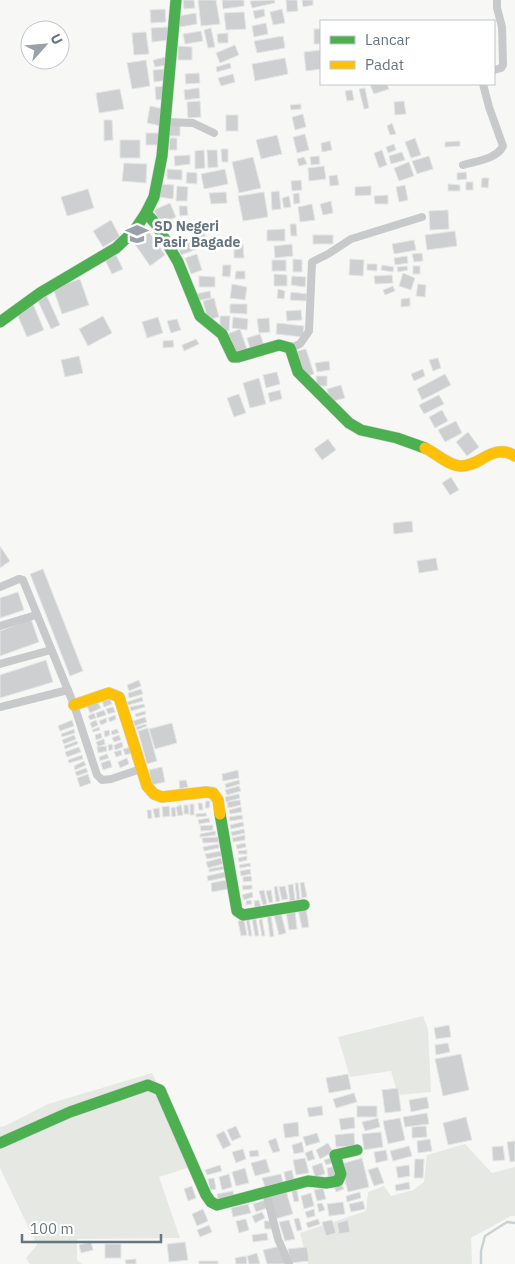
<svg xmlns="http://www.w3.org/2000/svg" width="515" height="1264" viewBox="0 0 515 1264" font-family="'IBM Plex Sans',sans-serif">
  <style>
    .green { fill: #e6e8e4 }
    .lines { fill: none; stroke-linecap: round; stroke-linejoin: round }
    .stream { stroke: #cad3d4; stroke-width: 2.5 }
    .building { fill: #cdcfd0; stroke: #e6e6e6 }
    .fast-casing { stroke: #d3d4d4; stroke-width: 12 }
    .slow-casing { stroke: #d3d4d4; stroke-width: 12 }
    .street { stroke: #c8c9ca; stroke-width: 8 }
    .fast { stroke: #4caf50; stroke-width: 11 }
    .slow { stroke: #ffc107; stroke-width: 11 }
    .labels { text-anchor: middle; stroke-width: 5; stroke-linejoin: round; paint-order: stroke }
    .poi-label { font-size: 14px; font-weight: bold; fill: #66757e; stroke: #fff; text-anchor: start }
  </style>
  <rect width="100%" height="100%" fill="#f7f7f6"/>
  <g class="green">
    <polygon points="423,1016 428,1029 431,1092 398,1095 391,1071 350,1077 338,1037"/>
    <polygon points="152,1073 196,1165 159,1177 180,1238 77,1239 77,1260 82,1264 30,1264 26,1258 37,1245 0,1168 0,1127 5,1126 48,1104"/>
    <polygon points="465,1144 492,1173 515,1167 515,1216 511,1216 471,1238 472,1264 308,1264 300,1233 366,1211 368,1192 384,1186 391,1196 413,1190 424,1182 427,1155"/>
  </g>
  <g class="lines">
    <polyline class="stream" points="481,1264 481,1251 485,1236 507,1222 515,1223"/>
  </g>
  <g class="building">
    <polygon points="183,0 194,0 195,8 184,9"/>
    <polygon points="198,0 216,0 220,24 201,26"/>
    <polygon points="222,0 244,0 244,6 223,9"/>
    <polygon points="274,0 275,3 252,8 250,1"/>
    <polygon points="286,0 297,0 298,11 287,12"/>
    <polygon points="302,0 313,0 313,5 303,7"/>
    <polygon points="165,9 166,22 151,23 150,10"/>
    <polygon points="264,9 265,16 255,19 253,11"/>
    <polygon points="282,9 285,23 273,25 270,12"/>
    <polygon points="244,12 246,29 226,30 224,13"/>
    <polygon points="196,13 197,24 180,27 178,16"/>
    <polygon points="266,23 268,34 254,37 252,26"/>
    <polygon points="168,27 169,40 152,42 151,28"/>
    <polygon points="211,28 215,47 208,48 204,30"/>
    <rect x="314" y="29" width="7" height="15"/>
    <polygon points="201,31 203,41 185,44 183,34"/>
    <polygon points="146,32 149,54 134,55 132,33"/>
    <polygon points="228,33 228,43 218,43 217,34"/>
    <polygon points="283,36 285,48 257,53 254,41"/>
    <polygon points="235,45 239,55 220,63 216,53"/>
    <polygon points="178,46 192,47 192,60 178,60"/>
    <polygon points="321,50 321,69 306,71 304,52"/>
    <polygon points="166,57 167,65 155,67 153,60"/>
    <polygon points="285,58 288,74 255,81 252,64"/>
    <polygon points="146,60 150,86 132,89 127,63"/>
    <polygon points="230,63 231,68 217,72 216,67"/>
    <polygon points="166,69 168,80 154,82 153,70"/>
    <polygon points="199,73 200,83 186,84 185,74"/>
    <polygon points="233,74 235,82 221,86 218,78"/>
    <polygon points="374,84 387,84 389,89 374,94 370,85"/>
    <polygon points="166,86 168,99 156,100 155,87"/>
    <polygon points="199,88 200,98 185,100 184,90"/>
    <polygon points="365,88 369,108 364,109 359,89"/>
    <polygon points="120,89 124,109 99,113 96,93"/>
    <polygon points="352,90 354,100 347,101 345,91"/>
    <polygon points="200,101 201,117 188,118 187,102"/>
    <polygon points="404,101 406,114 395,115 394,102"/>
    <polygon points="301,104 301,109 291,110 290,105"/>
    <polygon points="150,106 164,109 161,126 147,123"/>
    <polygon points="303,114 306,127 295,130 292,117"/>
    <rect x="226" y="115" width="12" height="16"/>
    <polygon points="104,120 112,120 113,140 104,141"/>
    <polygon points="392,123 396,134 390,135 387,126"/>
    <polygon points="170,124 180,124 180,136 169,136"/>
    <rect x="146" y="133" width="15" height="12"/>
    <polygon points="305,134 309,150 297,153 293,137"/>
    <polygon points="277,135 282,154 261,159 256,140"/>
    <polygon points="170,138 177,138 177,150 169,150"/>
    <polygon points="415,138 421,155 411,158 405,142"/>
    <rect x="120" y="140" width="20" height="18"/>
    <polygon points="330,141 332,150 322,152 321,143"/>
    <polygon points="460,141 460,146 445,147 445,142"/>
    <polygon points="394,144 396,150 388,153 386,147"/>
    <polygon points="221,149 228,149 228,162 222,162"/>
    <polygon points="204,150 205,168 195,169 195,151"/>
    <polygon points="207,150 217,150 218,167 208,168"/>
    <polygon points="382,150 387,165 379,168 374,153"/>
    <polygon points="402,152 405,160 391,164 389,156"/>
    <polygon points="190,155 190,164 175,166 174,156"/>
    <polygon points="319,156 320,164 311,165 310,157"/>
    <polygon points="429,156 433,169 417,174 412,161"/>
    <polygon points="253,157 261,188 239,193 232,162"/>
    <polygon points="304,157 307,164 299,166 297,159"/>
    <polygon points="409,162 414,176 399,181 394,168"/>
    <polygon points="124,163 147,164 146,183 122,181"/>
    <polygon points="324,166 326,179 309,181 308,168"/>
    <polygon points="167,169 182,170 182,180 167,179"/>
    <polygon points="225,169 228,184 204,189 201,174"/>
    <polygon points="187,172 197,173 197,184 186,183"/>
    <polygon points="466,172 467,179 457,180 457,173"/>
    <polygon points="337,175 339,185 330,186 329,176"/>
    <polygon points="482,178 489,178 488,188 481,187"/>
    <polygon points="301,180 302,190 292,191 291,181"/>
    <rect x="466" y="182" width="7" height="8"/>
    <polygon points="160,184 174,185 173,199 159,197"/>
    <polygon points="448,184 460,185 460,191 448,191"/>
    <polygon points="405,185 408,200 399,202 396,187"/>
    <polygon points="177,186 188,187 187,201 176,201"/>
    <polygon points="371,186 371,195 355,196 355,187"/>
    <polygon points="88,189 94,208 67,216 61,197"/>
    <polygon points="279,191 281,209 272,210 271,192"/>
    <polygon points="226,192 227,203 211,204 209,193"/>
    <polygon points="264,192 268,217 243,221 238,196"/>
    <polygon points="299,193 300,203 294,204 293,194"/>
    <polygon points="388,195 388,204 375,204 374,196"/>
    <polygon points="289,196 291,207 284,208 282,198"/>
    <polygon points="331,201 333,213 323,215 320,204"/>
    <polygon points="170,203 176,217 160,224 154,210"/>
    <polygon points="312,204 315,220 300,222 298,207"/>
    <polygon points="179,206 187,206 188,215 180,216"/>
    <polygon points="448,210 449,229 430,230 429,211"/>
    <polygon points="111,220 120,237 103,247 93,231"/>
    <polygon points="290,224 296,224 297,236 291,236"/>
    <polygon points="145,226 165,255 150,266 130,237"/>
    <polygon points="285,229 285,241 267,241 267,230"/>
    <polygon points="455,231 457,246 427,250 425,235"/>
    <polygon points="204,232 208,245 181,255 176,242"/>
    <rect x="313" y="235" width="20" height="9"/>
    <polygon points="414,240 416,250 394,254 392,244"/>
    <polygon points="234,244 243,244 244,258 234,258"/>
    <polygon points="292,244 293,256 275,258 274,246"/>
    <polygon points="422,253 423,261 414,262 412,254"/>
    <polygon points="197,254 202,270 191,274 185,258"/>
    <polygon points="116,255 123,269 112,274 105,260"/>
    <polygon points="407,256 408,263 395,265 394,258"/>
    <polygon points="293,259 302,260 302,272 293,272"/>
    <polygon points="350,259 364,260 363,276 349,275"/>
    <rect x="272" y="260" width="14" height="11"/>
    <polygon points="367,264 377,264 377,271 367,270"/>
    <polygon points="223,265 231,265 230,277 222,276"/>
    <polygon points="382,265 394,267 393,272 381,270"/>
    <polygon points="407,266 408,270 398,272 397,267"/>
    <rect x="413" y="266" width="7" height="8"/>
    <polygon points="236,271 245,271 245,279 235,279"/>
    <polygon points="403,273 415,278 411,290 399,286"/>
    <polygon points="274,274 287,275 287,286 274,286"/>
    <polygon points="392,275 393,283 375,284 374,276"/>
    <polygon points="199,276 215,277 215,287 199,287"/>
    <polygon points="292,276 306,277 305,287 291,285"/>
    <polygon points="80,279 89,305 62,314 53,288"/>
    <polygon points="232,284 247,287 245,300 230,298"/>
    <polygon points="418,284 426,285 425,297 416,296"/>
    <polygon points="393,286 395,291 385,295 383,290"/>
    <polygon points="278,289 285,291 284,299 277,298"/>
    <polygon points="210,291 211,298 196,301 195,294"/>
    <polygon points="45,292 60,325 51,329 36,297"/>
    <polygon points="291,292 307,294 306,301 290,300"/>
    <polygon points="214,298 219,317 208,320 203,301"/>
    <polygon points="410,298 410,306 401,307 401,299"/>
    <polygon points="33,304 44,330 27,337 16,312"/>
    <polygon points="230,304 247,304 247,314 230,313"/>
    <polygon points="301,310 302,320 287,321 286,311"/>
    <polygon points="103,316 112,333 88,346 79,329"/>
    <polygon points="220,316 230,316 229,331 220,331"/>
    <polygon points="158,317 163,333 147,338 142,322"/>
    <polygon points="233,317 248,319 247,330 232,328"/>
    <polygon points="269,318 270,332 259,333 257,319"/>
    <polygon points="177,319 181,330 171,333 167,321"/>
    <polygon points="277,323 304,326 303,337 276,334"/>
    <polygon points="240,329 248,352 234,357 227,334"/>
    <polygon points="260,334 265,348 251,352 247,338"/>
    <polygon points="196,339 199,344 184,351 182,345"/>
    <polygon points="173,340 174,347 163,348 163,341"/>
    <polygon points="306,349 314,374 305,377 297,351"/>
    <polygon points="79,356 83,373 65,377 61,360"/>
    <polygon points="438,358 441,368 433,371 429,360"/>
    <polygon points="329,361 330,370 317,372 315,363"/>
    <polygon points="423,369 425,376 414,381 411,374"/>
    <polygon points="277,372 280,384 266,388 263,375"/>
    <polygon points="445,374 451,385 422,400 417,389"/>
    <polygon points="316,376 327,376 327,386 317,386"/>
    <polygon points="259,378 266,404 250,408 243,383"/>
    <polygon points="341,385 345,398 330,402 327,389"/>
    <polygon points="280,390 282,399 270,402 268,393"/>
    <polygon points="239,394 246,413 234,417 227,398"/>
    <polygon points="439,395 444,404 424,414 419,405"/>
    <polygon points="442,410 448,421 435,428 429,417"/>
    <polygon points="456,421 462,433 445,442 438,430"/>
    <polygon points="468,432 479,447 467,456 456,442"/>
    <polygon points="328,439 336,450 322,460 314,449"/>
    <polygon points="451,477 459,490 450,495 442,483"/>
    <polygon points="412,521 413,532 394,534 393,523"/>
    <polygon points="0,546 10,561 0,568"/>
    <polygon points="436,558 438,570 419,573 417,561"/>
    <polygon points="43,569 83,671 70,676 30,574"/>
    <polygon points="18,592 24,610 0,618 0,598"/>
    <polygon points="31,619 39,642 0,656 0,631"/>
    <polygon points="46,660 53,682 0,698 0,675"/>
    <polygon points="139,680 141,686 129,691 127,685"/>
    <polygon points="141,689 143,694 129,698 128,693"/>
    <polygon points="142,697 143,701 128,705 127,702"/>
    <polygon points="110,699 112,704 104,707 102,701"/>
    <polygon points="97,701 101,708 90,713 87,706"/>
    <polygon points="144,704 145,707 131,711 130,707"/>
    <polygon points="113,707 115,712 108,714 106,709"/>
    <polygon points="104,710 106,715 97,718 96,713"/>
    <polygon points="145,711 146,714 136,717 135,714"/>
    <polygon points="94,713 96,718 90,720 88,716"/>
    <polygon points="115,715 116,719 110,722 108,718"/>
    <polygon points="145,717 147,722 135,726 133,721"/>
    <polygon points="106,718 107,722 101,725 99,721"/>
    <polygon points="72,720 74,726 60,731 58,726"/>
    <polygon points="96,720 98,725 92,728 90,723"/>
    <polygon points="172,723 177,743 155,749 149,729"/>
    <polygon points="146,724 147,726 137,730 136,727"/>
    <polygon points="99,727 100,730 93,732 92,730"/>
    <polygon points="148,728 157,761 147,764 138,731"/>
    <polygon points="74,729 75,733 62,737 61,734"/>
    <polygon points="117,729 119,733 112,735 111,731"/>
    <polygon points="109,730 110,735 105,737 104,731"/>
    <polygon points="101,733 102,738 96,740 95,735"/>
    <polygon points="74,735 76,739 64,744 62,740"/>
    <polygon points="119,735 121,740 114,742 112,738"/>
    <polygon points="104,739 105,744 98,747 96,742"/>
    <polygon points="77,741 78,744 65,749 64,746"/>
    <polygon points="122,742 123,747 115,750 114,745"/>
    <polygon points="112,744 113,749 109,751 108,745"/>
    <polygon points="106,746 107,751 98,753 97,747"/>
    <polygon points="79,747 81,752 67,757 65,752"/>
    <polygon points="131,747 133,753 125,755 123,749"/>
    <polygon points="121,750 122,755 116,757 114,752"/>
    <polygon points="107,754 109,758 100,761 99,757"/>
    <polygon points="82,755 83,759 69,763 68,760"/>
    <polygon points="127,758 129,764 120,768 118,762"/>
    <polygon points="110,760 112,767 103,770 101,763"/>
    <polygon points="84,761 86,765 75,770 74,766"/>
    <polygon points="162,767 165,782 152,785 149,770"/>
    <polygon points="86,768 88,772 77,776 75,772"/>
    <polygon points="238,770 239,778 223,781 222,774"/>
    <polygon points="88,774 91,783 80,787 77,778"/>
    <polygon points="186,780 188,787 180,789 179,781"/>
    <polygon points="239,780 240,784 226,788 225,784"/>
    <polygon points="239,786 241,791 227,795 225,790"/>
    <polygon points="239,794 240,798 226,802 225,797"/>
    <polygon points="240,800 241,805 228,808 227,802"/>
    <polygon points="206,801 210,801 209,808 205,808"/>
    <polygon points="198,803 202,803 203,810 199,810"/>
    <rect x="190" y="804" width="4" height="11"/>
    <polygon points="181,805 183,815 178,816 176,807"/>
    <polygon points="184,805 188,805 189,814 184,814"/>
    <polygon points="169,806 170,816 163,817 162,807"/>
    <polygon points="175,807 176,816 172,817 171,808"/>
    <polygon points="241,807 242,812 230,814 229,810"/>
    <polygon points="159,808 160,817 155,818 153,809"/>
    <polygon points="147,810 151,810 152,818 148,819"/>
    <polygon points="206,813 207,816 196,817 196,814"/>
    <polygon points="242,815 243,819 230,821 229,817"/>
    <polygon points="209,818 210,822 199,824 198,820"/>
    <polygon points="243,822 244,826 231,829 230,825"/>
    <polygon points="213,825 213,830 201,831 200,826"/>
    <polygon points="244,829 245,833 232,836 231,832"/>
    <polygon points="215,831 216,835 200,837 200,834"/>
    <polygon points="245,835 245,840 233,842 232,838"/>
    <polygon points="218,837 219,842 203,843 202,838"/>
    <polygon points="245,843 246,847 237,849 236,845"/>
    <polygon points="219,844 219,848 204,851 203,847"/>
    <polygon points="247,850 247,854 239,854 238,851"/>
    <polygon points="221,851 222,856 207,859 205,854"/>
    <polygon points="247,856 247,860 239,862 238,858"/>
    <polygon points="221,858 223,864 208,868 206,862"/>
    <polygon points="250,863 251,866 240,868 239,865"/>
    <polygon points="224,866 225,869 209,872 209,869"/>
    <polygon points="250,869 251,874 241,876 240,871"/>
    <polygon points="225,872 227,877 208,881 207,876"/>
    <polygon points="251,876 252,881 243,882 243,877"/>
    <polygon points="226,880 228,889 212,892 211,883"/>
    <polygon points="304,882 307,897 302,898 300,883"/>
    <polygon points="295,883 298,883 300,899 297,900"/>
    <polygon points="293,884 295,900 290,901 288,885"/>
    <polygon points="252,885 252,889 243,890 242,886"/>
    <polygon points="277,886 280,901 276,902 274,887"/>
    <polygon points="285,886 288,899 282,900 279,887"/>
    <polygon points="264,890 267,904 263,905 259,891"/>
    <polygon points="271,890 273,902 269,903 266,891"/>
    <polygon points="252,892 253,897 244,900 242,895"/>
    <polygon points="251,900 252,904 246,905 246,901"/>
    <polygon points="259,900 261,907 255,908 254,901"/>
    <polygon points="306,908 309,927 302,928 298,909"/>
    <polygon points="295,911 297,929 289,930 286,912"/>
    <polygon points="281,913 286,933 279,935 274,915"/>
    <polygon points="267,916 271,916 274,936 270,937"/>
    <polygon points="249,919 252,936 249,936 246,920"/>
    <polygon points="252,919 256,919 259,936 255,936"/>
    <polygon points="262,919 265,936 262,936 259,920"/>
    <polygon points="244,920 247,935 241,936 238,921"/>
    <polygon points="449,1025 451,1037 436,1039 434,1028"/>
    <polygon points="448,1043 450,1052 436,1055 435,1045"/>
    <polygon points="461,1054 469,1090 443,1096 435,1059"/>
    <polygon points="348,1074 351,1089 329,1093 326,1078"/>
    <polygon points="398,1088 401,1111 385,1113 382,1090"/>
    <polygon points="354,1093 357,1102 336,1108 333,1099"/>
    <polygon points="427,1097 429,1108 411,1112 409,1100"/>
    <polygon points="322,1106 323,1115 309,1117 307,1108"/>
    <rect x="357" y="1106" width="20" height="11"/>
    <polygon points="427,1113 429,1124 405,1127 403,1117"/>
    <polygon points="354,1117 355,1128 341,1130 339,1119"/>
    <polygon points="466,1117 472,1140 448,1145 443,1123"/>
    <polygon points="378,1118 380,1127 365,1131 362,1122"/>
    <polygon points="400,1118 405,1140 388,1144 383,1121"/>
    <polygon points="298,1122 299,1136 285,1138 283,1124"/>
    <polygon points="236,1126 241,1137 232,1141 227,1130"/>
    <polygon points="426,1126 427,1137 412,1138 412,1127"/>
    <polygon points="224,1131 231,1145 223,1149 216,1135"/>
    <polygon points="381,1132 383,1147 364,1150 362,1134"/>
    <polygon points="317,1133 320,1142 306,1146 303,1137"/>
    <polygon points="354,1133 355,1146 336,1147 335,1135"/>
    <polygon points="276,1138 280,1151 273,1153 268,1141"/>
    <polygon points="430,1139 432,1151 418,1153 417,1141"/>
    <polygon points="515,1141 515,1161 510,1162 507,1142"/>
    <polygon points="302,1142 304,1152 294,1154 292,1145"/>
    <polygon points="328,1143 333,1152 320,1159 316,1150"/>
    <polygon points="409,1146 412,1156 393,1161 390,1151"/>
    <polygon points="503,1146 505,1160 493,1161 492,1147"/>
    <polygon points="243,1149 246,1159 236,1163 232,1152"/>
    <polygon points="258,1150 259,1156 250,1157 249,1151"/>
    <polygon points="312,1150 315,1159 308,1161 305,1153"/>
    <polygon points="386,1150 388,1160 376,1163 374,1152"/>
    <polygon points="333,1157 335,1162 326,1165 324,1160"/>
    <polygon points="305,1158 309,1173 296,1175 293,1160"/>
    <polygon points="362,1158 369,1187 348,1192 341,1164"/>
    <polygon points="266,1159 270,1172 255,1176 251,1163"/>
    <polygon points="415,1159 424,1159 423,1178 414,1178"/>
    <polygon points="322,1163 325,1174 315,1177 312,1166"/>
    <polygon points="220,1165 222,1171 207,1175 205,1170"/>
    <polygon points="409,1165 410,1176 398,1178 396,1167"/>
    <polygon points="336,1166 338,1180 329,1182 327,1168"/>
    <polygon points="378,1167 384,1183 374,1186 368,1170"/>
    <polygon points="245,1168 249,1183 236,1186 232,1172"/>
    <polygon points="292,1170 294,1180 286,1182 284,1172"/>
    <polygon points="229,1174 232,1187 222,1190 219,1177"/>
    <polygon points="281,1174 283,1183 265,1187 262,1178"/>
    <polygon points="214,1178 216,1189 210,1190 208,1179"/>
    <polygon points="409,1182 410,1189 396,1191 395,1185"/>
    <polygon points="341,1183 344,1189 336,1192 334,1186"/>
    <polygon points="192,1186 196,1198 188,1201 184,1189"/>
    <polygon points="296,1187 299,1201 294,1202 291,1188"/>
    <polygon points="323,1188 326,1199 317,1201 314,1190"/>
    <polygon points="233,1191 234,1197 218,1200 217,1194"/>
    <polygon points="286,1191 293,1214 275,1219 269,1195"/>
    <polygon points="360,1192 361,1198 347,1202 346,1196"/>
    <polygon points="311,1193 314,1206 304,1209 301,1196"/>
    <polygon points="265,1200 267,1208 256,1212 253,1204"/>
    <polygon points="363,1201 365,1209 351,1212 349,1204"/>
    <polygon points="343,1202 345,1214 329,1216 327,1204"/>
    <polygon points="322,1203 325,1210 319,1212 317,1204"/>
    <polygon points="248,1204 251,1213 233,1217 231,1208"/>
    <polygon points="203,1209 208,1221 197,1226 192,1214"/>
    <polygon points="314,1209 315,1216 307,1218 305,1212"/>
    <polygon points="262,1212 265,1218 255,1223 252,1216"/>
    <polygon points="299,1218 302,1230 297,1231 294,1219"/>
    <polygon points="246,1219 249,1230 239,1233 236,1221"/>
    <polygon points="318,1219 320,1224 308,1228 306,1223"/>
    <polygon points="289,1220 295,1239 285,1241 279,1222"/>
    <polygon points="332,1220 336,1233 326,1236 322,1222"/>
    <polygon points="348,1220 350,1232 339,1234 337,1223"/>
    <polygon points="264,1221 271,1221 271,1229 265,1229"/>
    <polygon points="209,1225 212,1232 200,1237 197,1230"/>
    <polygon points="267,1233 268,1240 253,1242 252,1235"/>
    <polygon points="91,1242 93,1250 81,1253 79,1245"/>
    <polygon points="185,1242 188,1260 169,1262 167,1244"/>
    <rect x="105" y="1244" width="16" height="14"/>
    <polygon points="281,1246 285,1264 267,1264 263,1250"/>
    <polygon points="307,1247 309,1261 290,1263 288,1249"/>
    <polygon points="257,1253 260,1264 249,1264 247,1256"/>
    <polygon points="246,1256 247,1264 236,1264 235,1258"/>
    <polygon points="136,1259 136,1264 126,1264 125,1260"/>
    <rect x="199" y="1261" width="19" height="3"/>
  </g>
  <g class="lines">
    <defs>
      <g id="fast">
        <polyline points="146,213 156,224 178,262 200,316 222,334 233,357 238,357 279,345 290,348 298,372 349,423 361,430 397,438 425,448"/>
        <polyline points="0,322 40,293 116,248 134,231 146,213 154,197 162,156 176,0"/>
        <polyline points="220,814 237,911 243,915 304,905"/>
        <polyline points="0,1143 70,1112 148,1085 160,1090 206,1195 211,1202 217,1205 308,1181 326,1183 338,1181 341,1174 335,1155 357,1150"/>
      </g>
      <g id="slow">
        <path d="M425,448C436,453 447,465 460,466C481,467 492,442 515,456"/>
        <polyline points="74,705 109,693 119,697 147,786 154,794 162,797 206,792 213,793 218,800 220,814"/>
      </g>
    </defs>
    <use href="#fast" class="fast-casing"/>
    <use href="#slow" class="slow-casing"/>
    <g class="street">
      <polyline points="494,70 501,68 503,65 502,27 497,8 497,0"/>
      <polyline points="167,122 193,123 214,133"/>
      <path d="M463,165C476,161 497,159 503,146L489,107L483,84"/>
      <polyline points="290,348 300,344 309,331 312,262 328,254 351,239 422,217"/>
      <polyline points="0,587 19,579 23,580 25,585 74,705 97,775 102,780 111,779 141,769"/>
      <polyline points="0,626 36,615"/>
      <polyline points="0,664 51,650"/>
      <polyline points="0,707 68,690"/>
      <polyline points="266,1193 278,1239 289,1264"/>
    </g>
    <use href="#fast" class="fast"/>
    <use href="#slow" class="slow"/>
  </g>
  <defs>
    <symbol id="school-bare" viewBox="-9 -9 18 18"><path d="M0-5L7-2L0 1L-7-2ZM-4 1L0 2.5L4 1V4Q0 6-4 4Z" fill="#99a2a8" stroke="#fff" stroke-width="2.5" paint-order="stroke"/></symbol>
  </defs>
  <g fill-rule="evenodd">
    <use href="#school-bare" x="121" y="218" width="32" height="32"/>
  </g>
  <g class="labels">
    <g class="poi-label">
      <text x="154" y="231">SD Negeri<tspan x="154" dy="16">Pasir Bagade</tspan></text>
    </g>
  </g>
  <rect x="320" y="20" width="175" height="65" fill="#ffffff" stroke="#c2c8cb"/>
  <rect x="330" y="36" width="25" height="8" fill="#4caf50" stroke="#c2c8cb"/>
  <text x="365" y="45" font-size="15" fill="#66757e">Lancar</text>
  <rect x="330" y="61" width="25" height="8" fill="#ffc107" stroke="#c2c8cb"/>
  <text x="365" y="70" font-size="15" fill="#66757e">Padat</text>
  <g transform="translate(45 45) rotate(63)"><circle r="24" fill="#ffffff" stroke="#c2c8cb"/>
  <path d="M0-4L9 19L0 12L-9 19Z" fill="#99a2a8"/>
  <text y="-8" font-size="14" font-weight="bold" text-anchor="middle" fill="#66757e">U</text>
  </g>
  <path d="M22 1234v8h139v-8" fill="none" stroke="#66757e" stroke-width="2.5"/>
  <text x="30" y="1234" font-size="15" fill="#66757e" stroke="#ffffff" stroke-width="4" paint-order="stroke">100 m</text>
</svg>
